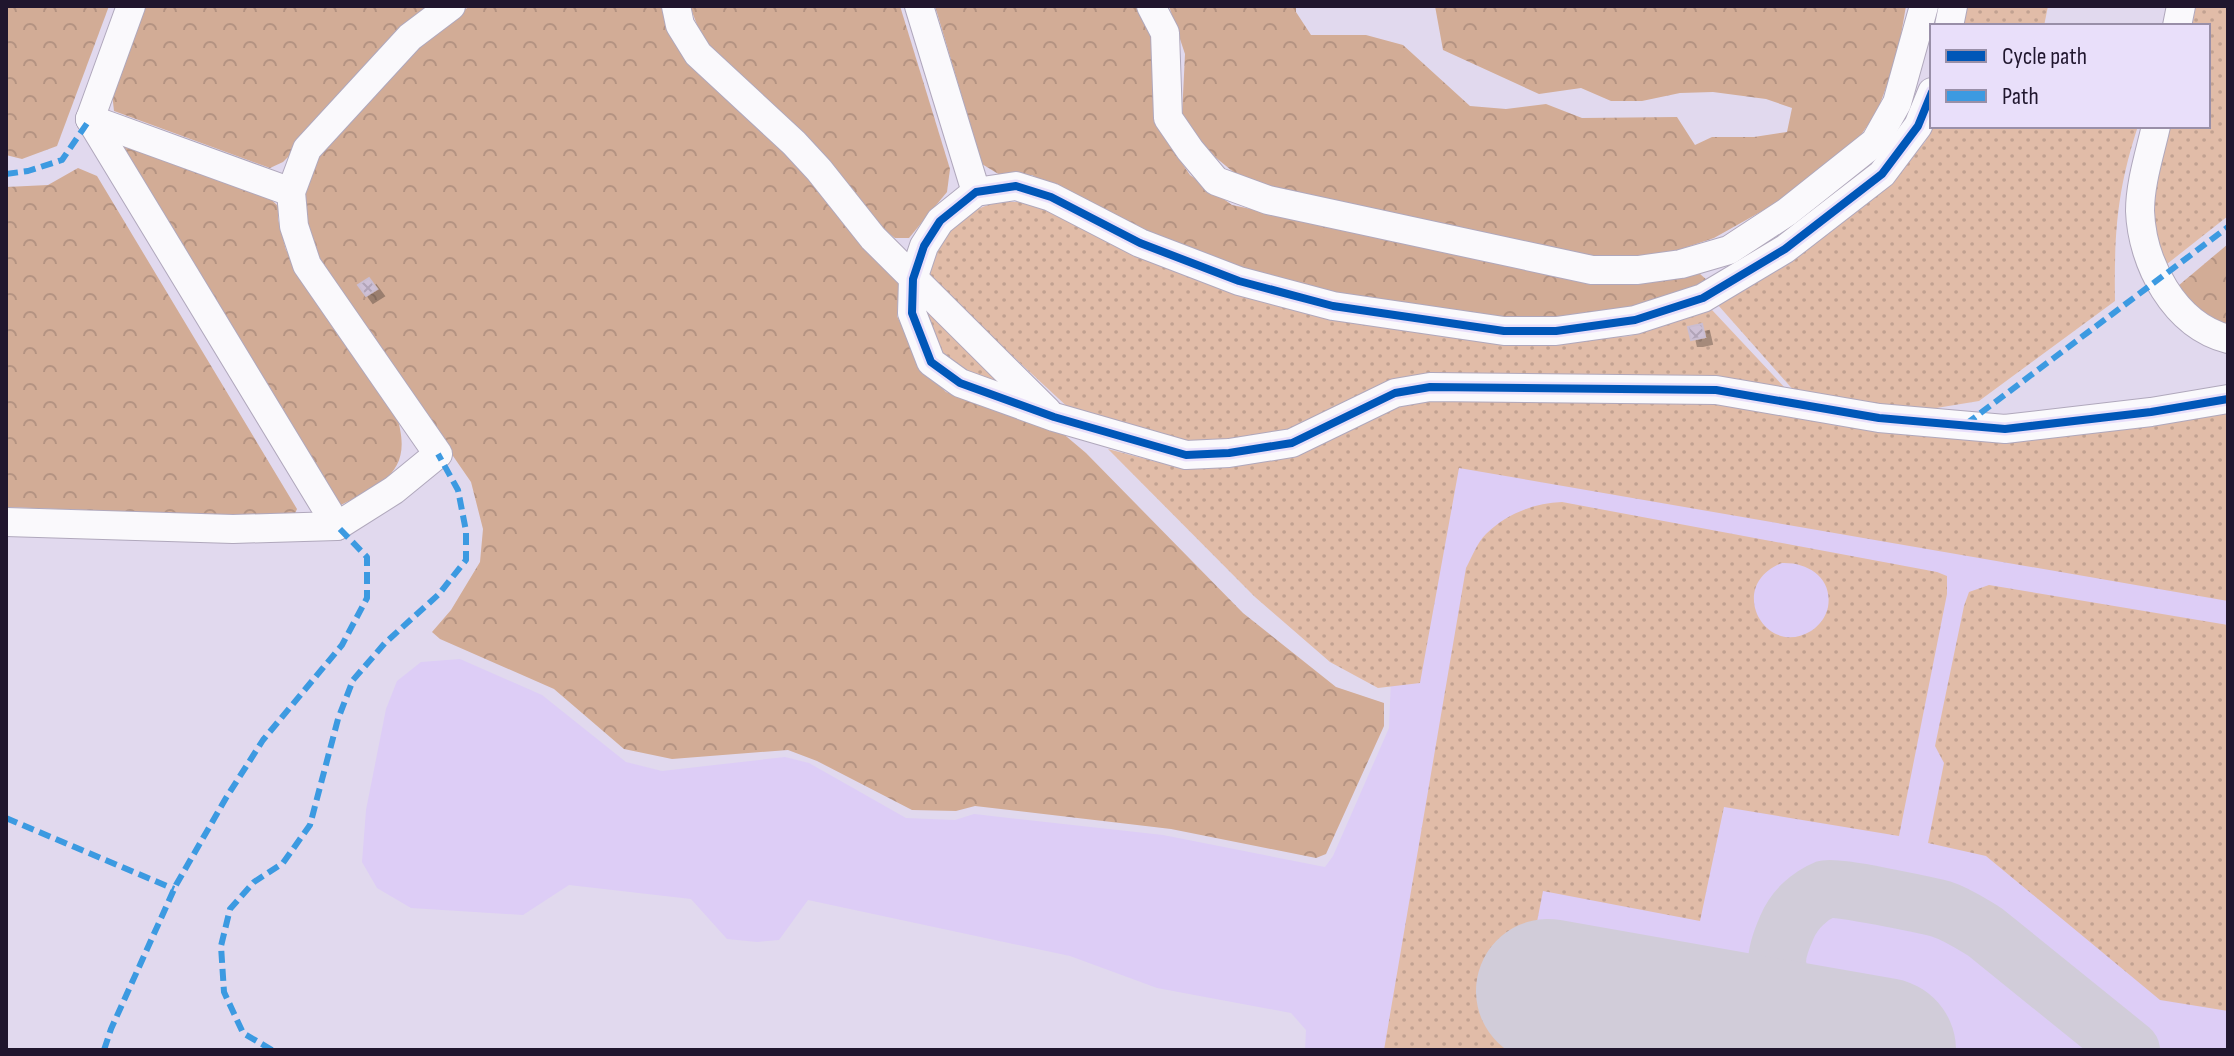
<svg xmlns="http://www.w3.org/2000/svg" width="2234" height="1056" viewBox="0 0 2234 1056" font-family="'Sofia Sans Condensed',sans-serif">
  <style>
    .built { fill: #ddcdf6 }
    .grass { fill: url(#grass-dots); fill-rule: evenodd }
    .forest { fill: url(#forest-crowns) }
    .lines { fill: none; stroke-linecap: round; stroke-linejoin: round }
    .taxiway { stroke: #d1ccd9; stroke-width: 58 }
    .runway { stroke: #d1ccd9; stroke-width: 144 }
    .building { fill: url(#building-cross-hatch); stroke: #cabdd1; stroke-width: 2; filter: url(#shadow) }
    .minor-casing { stroke: #b0a8bc; stroke-width: 30 }
    .minor { stroke: #faf9fc; stroke-width: 28 }
    .quiet { stroke: #3c9ae1; stroke-width: 6; stroke-dasharray: 12 6; stroke-linecap: butt }
    .cycleway-casing { stroke: #e9dffa; stroke-width: 13 }
    .cycleway { stroke: #0057b8; stroke-width: 8 }
  </style>
  <defs>
    <pattern id="grass-dots" width="8" height="8" patternUnits="userSpaceOnUse" patternTransform="scale(2)"><rect width="8" height="8" fill="#e1bca8"/><path d="M2 2h.1M6 6h.1" fill="none" stroke="#c1a191" stroke-width="1.8" stroke-linecap="round"/></pattern>
    <pattern id="forest-crowns" width="20" height="18" patternUnits="userSpaceOnUse" patternTransform="scale(2)"><rect width="20" height="18" fill="#d2ac96"/><path d="M2 6a3 3 0 1 1 6 0M12 15a3 3 0 1 1 6 0" fill="none" stroke="#b49382"/></pattern>
    <pattern id="building-cross-hatch" width="8" height="8" patternUnits="userSpaceOnUse" patternTransform="scale(2)"><rect width="8" height="8" fill="#cec0d6"/><path d="M0 0l8 8M0 8l8-8" fill="none" stroke="#b1a4b8"/></pattern>
    <filter id="shadow"><feDropShadow dx="7" dy="7" stdDeviation="0" flood-color="#0004"/></filter>
  </defs>
  <rect width="100%" height="100%" fill="#e1d9ee"/>
  <polygon class="built" points="2228,421 2228,1050 1305,1050 1306,1030 1291,1013 1157,988 1070,956 808,900 779,940 757,942 727,939 691,899 569,885 523,915 411,908 377,888 362,862 366,810 386,709 397,681 421,662 460,659 542,695 626,762 662,771 785,757 809,763 906,818 955,820 974,814 1163,835 1325,867 1333,856 1389,728 1392,654 1440,460"/>
  <g class="grass">
    <polygon points="1965,6 2048,6 2044,26 1961,26"/>
    <path d="M2196,6H2228V216L2167,264C2141,223 2161,169 2170,126H2208V26H2192Z"/>
    <path d="M1932,124L2138,126C2117,190 2114,234 2115,301L1979,401L1912,412L1796,393L1718,305L1881,188L1925,142Z"/>
    <path d="M1037,203L1542,343L1630,336L1712,310L1786,389L1505,378H1399L1275,436L1211,445L1163,442L1072,411L925,275C932,245 962,211 992,204C1006,200 1024,203 1037,203Z"/>
    <polygon points="927,306 1019,396 969,375 938,354 923,319"/>
    <polygon points="1423,399 1713,400 1906,431 2228,409 2228,601 1459,468 1420,683 1378,688 1330,662 1255,597 1108,449 1157,462 1201,467 1377,415"/>
    <path d="M1562,502L1937,572L1947,576V594L1899,836L1724,807L1700,921L1543,891L1512,1050H1384L1466,568C1472,557 1477,543 1486,534C1506,514 1534,503 1562,502ZM1782,563C1808,562 1833,578 1828,607C1826,617 1819,626 1811,631C1765,659 1725,585 1782,563Z"/>
    <polygon points="1989,585 2228,625 2228,1011 2160,1000 1986,856 1928,843 1944,763 1935,746 1964,606 1969,592"/>
  </g>
  <g class="forest">
    <polygon points="6,6 109,6 57,146 22,159 6,155"/>
    <polygon points="145,6 439,6 283,162 270,168 114,111 112,93"/>
    <path d="M470,6H664L678,49L707,81L801,161L899,278L897,316L921,367L946,392L1054,426L1086,453L1243,613L1336,687L1384,703V726L1326,854L1316,858L1171,829L975,806L956,811L912,810L817,761L788,750L672,759L624,749L554,689L440,639L432,632L451,610L480,562L483,529L471,482L312,252C305,229 300,209 305,186C314,135 427,36 470,6Z"/>
    <polygon points="690,6 900,6 950,169 947,192 909,238 895,238 877,224 707,52"/>
    <polygon points="935,6 1136,6 1142,12 1152,35 1152,68 1161,132 1190,175 1232,205 1523,266 1699,273 1708,281 1627,313 1518,322 1342,297 1230,268 1111,218 1032,175 1000,175 982,164"/>
    <polygon points="1169,6 1296,6 1296,12 1311,35 1366,35 1403,45 1470,106 1506,109 1546,104 1582,118 1677,117 1695,145 1712,137 1754,137 1787,132 1792,108 1766,99 1713,92 1680,93 1642,101 1611,101 1581,88 1539,94 1443,50 1435,6 1906,6 1897,58 1877,112 1849,152 1771,206 1714,238 1663,255 1600,259 1282,195 1237,175 1209,152 1182,116 1185,54"/>
    <path d="M113,140L256,185L278,206V219L286,250L395,411C416,471 385,483 337,507Z"/>
    <polygon points="78,168 97,176 297,509 293,518 6,507 6,187 48,185"/>
    <polygon points="2228,244 2228,327 2196,307 2178,286"/>
  </g>
  <g class="lines">
    <path class="taxiway" d="M1833,1041C1809,1023 1779,996 1777,962C1777,952 1783,936 1787,927C1794,910 1809,896 1826,889C1835,886 1926,905 1941,909C1957,914 1970,923 1985,932L2131,1050"/>
    <polyline class="runway" points="1548,991 1884,1050"/>
  </g>
  <g class="building">
    <polygon points="369,278 377,289 366,296 358,285"/>
    <polygon points="1702,324 1705,337 1691,340 1688,327"/>
  </g>
  <g class="lines">
    <defs>
      <g id="minor">
        <polyline points="676,6 680,25 698,54 794,143 819,170 873,238 1047,411"/>
        <polyline points="919,6 976,192"/>
        <polyline points="1151,6 1165,33 1168,118 1190,150 1216,181 1268,200 1592,270 1638,270 1681,264 1729,250 1787,212 1875,142 1897,103 1924,6"/>
        <polyline points="1949,26 1953,6"/>
        <polyline points="2177,26 2181,6"/>
        <polyline points="1932,92 1918,126 1882,174 1785,249 1703,298 1635,320 1556,331 1504,331 1333,306 1239,281 1140,243 1051,197 1016,186 976,192 940,221 924,246 913,279 912,313 931,362 960,383 1054,417 1186,455 1229,453 1292,443 1395,393 1430,387 1716,390 1879,418 2005,429 2151,412 2228,399"/>
        <polyline points="90,119 337,526"/>
        <polyline points="90,119 291,192"/>
        <polyline points="90,119 131,6"/>
        <path d="M2156,126C2150,153 2140,183 2140,211C2142,263 2174,325 2228,339"/>
        <polyline points="6,522 233,529 337,526 394,490 438,454 307,265 294,226 291,192 307,149 410,37 451,6"/>
      </g>
    </defs>
    <use href="#minor" class="minor-casing"/>
    <use href="#minor" class="minor"/>
    <g class="quiet">
      <polyline points="6,174 28,171 62,160 90,119"/>
      <polyline points="1966,424 2228,227"/>
      <polyline points="6,818 174,889"/>
      <polyline points="104,1050 111,1029 176,885 226,798 263,740 342,645 367,598 367,557 337,526"/>
      <polyline points="272,1050 243,1033 224,992 221,946 230,909 254,882 283,863 310,825 338,719 353,680 385,643 439,594 466,560 466,531 458,490 438,454"/>
    </g>
    <defs>
      <polyline id="cycleway" points="1932,92 1918,126 1882,174 1785,249 1703,298 1635,320 1556,331 1504,331 1333,306 1239,281 1140,243 1051,197 1016,186 976,192 940,221 924,246 913,279 912,313 931,362 960,383 1054,417 1186,455 1229,453 1292,443 1395,393 1430,387 1716,390 1879,418 2005,429 2151,412 2228,399"/>
    </defs>
    <use href="#cycleway" class="cycleway-casing"/>
    <use href="#cycleway" class="cycleway"/>
  </g>
  <rect width="2234" height="1056" fill="none" stroke="#20162e" stroke-width="16"/>
  <rect x="1930" y="24" width="280" height="104" fill="#e9dffa" stroke="#998fa8" stroke-width="2"/>
  <rect x="1946" y="50" width="40" height="12" fill="#0057b8" stroke="#998fa8" stroke-width="2"/>
  <text x="2002" y="64" font-size="24" fill="#20162e">Cycle path</text>
  <rect x="1946" y="90" width="40" height="12" fill="#3c9ae1" stroke="#998fa8" stroke-width="2"/>
  <text x="2002" y="104" font-size="24" fill="#20162e">Path</text>
</svg>
